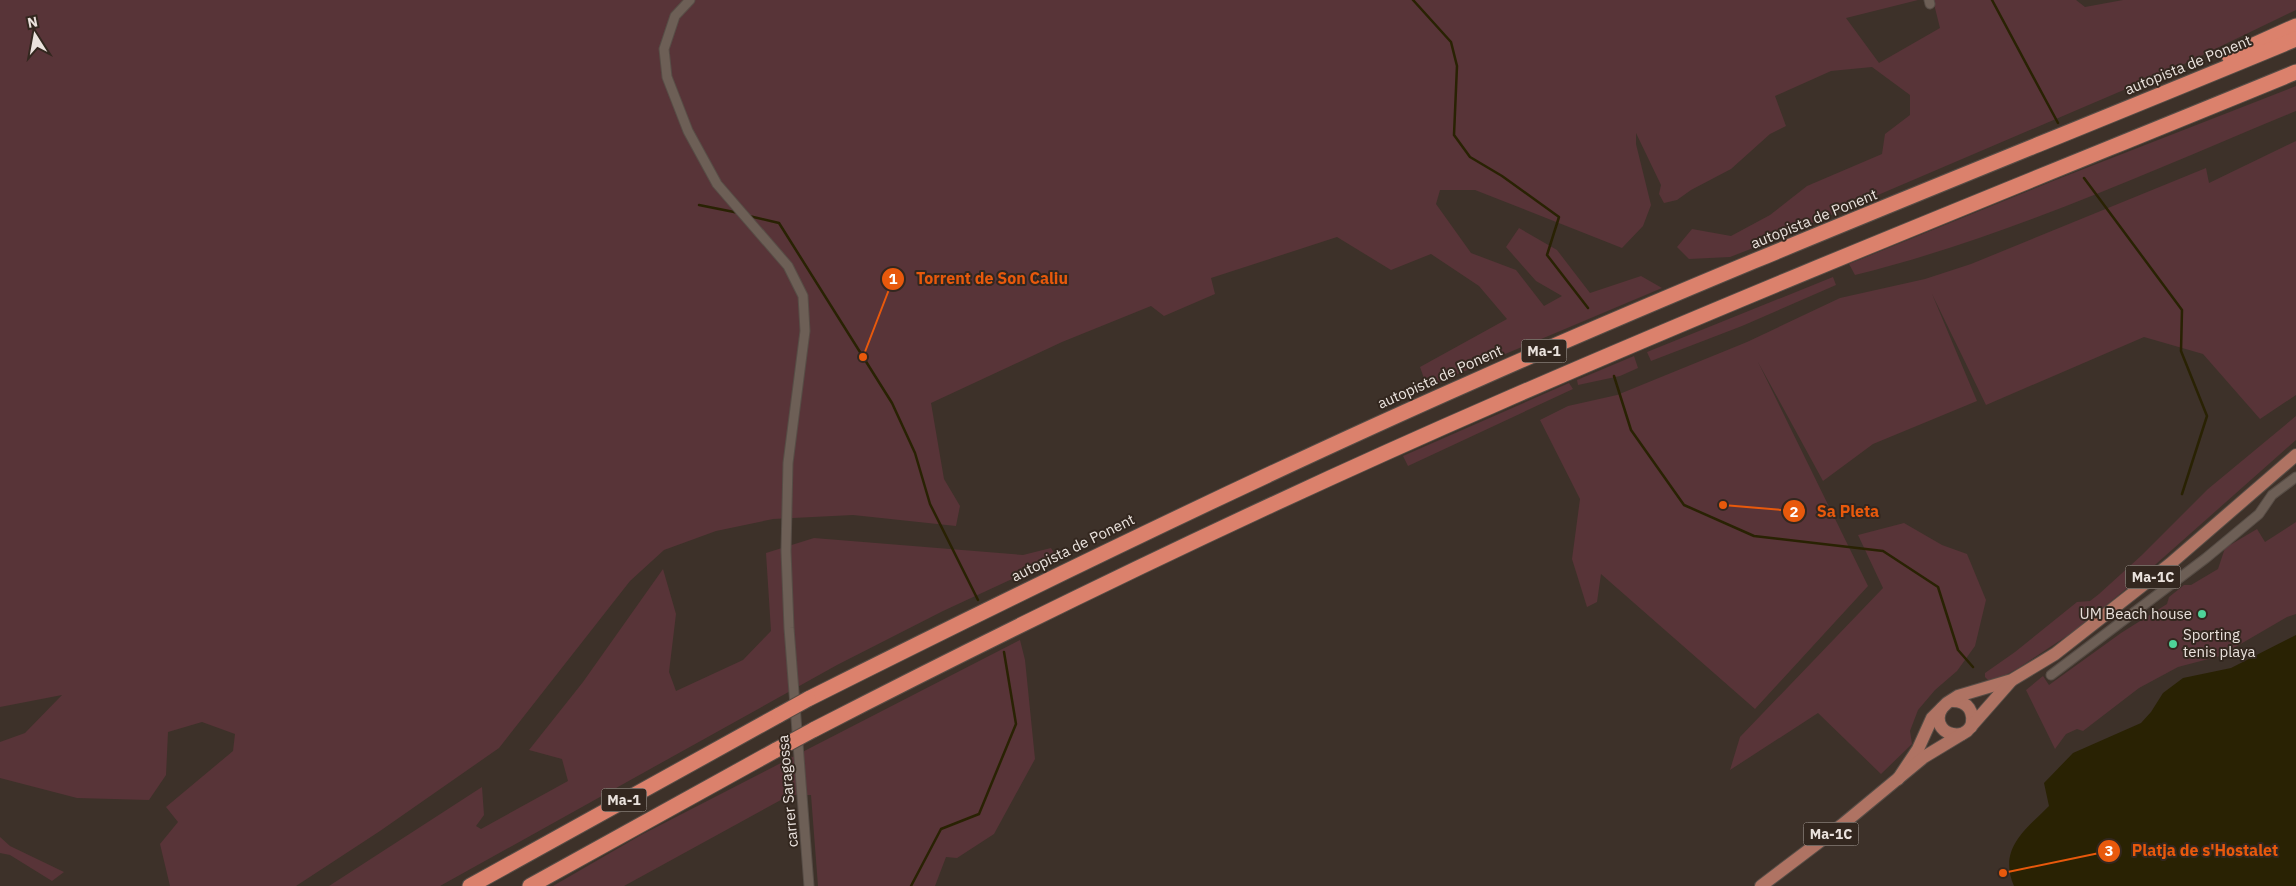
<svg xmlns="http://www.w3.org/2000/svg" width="2296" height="886" viewBox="0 0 2296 886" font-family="'IBM Plex Sans',sans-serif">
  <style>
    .green { fill: #583438 }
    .water { fill: #292203 }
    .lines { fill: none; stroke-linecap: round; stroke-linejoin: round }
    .stream { stroke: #292203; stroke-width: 2.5 }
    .minor-casing { stroke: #574d46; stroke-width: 11 }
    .primary-casing { stroke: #574d46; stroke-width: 14 }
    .motorway-casing { stroke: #574d46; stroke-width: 17 }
    .minor { stroke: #6d5f56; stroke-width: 9 }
    .primary { stroke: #af7363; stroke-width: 12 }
    .motorway { stroke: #db816c; stroke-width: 15 }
    .motorway-bridge-casing { stroke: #574d46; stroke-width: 17; stroke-linecap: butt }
    .motorway-bridge { stroke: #db816c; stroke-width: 15 }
    .poi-dot { fill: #4ed399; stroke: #33271f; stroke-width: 2 }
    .labels { text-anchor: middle; stroke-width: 4; stroke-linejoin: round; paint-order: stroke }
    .shield { fill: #33271f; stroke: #b3aaa4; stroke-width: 1 }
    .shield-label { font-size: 14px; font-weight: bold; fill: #eae2dd }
    .street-label { font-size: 15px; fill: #eae2dd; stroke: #33271f }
    .poi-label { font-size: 15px; fill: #eae2dd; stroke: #33271f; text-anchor: end }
    .leader { fill: none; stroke: #e8590c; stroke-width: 2 }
    .callout-dot { fill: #e8590c; stroke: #33271f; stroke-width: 2 }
    .mark-label { font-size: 15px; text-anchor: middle; font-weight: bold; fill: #fff }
    .callout-label { font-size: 16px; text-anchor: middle; font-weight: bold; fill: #e8590c; stroke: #33271f; stroke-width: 4; stroke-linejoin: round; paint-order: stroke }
  </style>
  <rect width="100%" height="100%" fill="#3d3129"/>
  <g class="green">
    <polygon points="0,0 1918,0 1846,18 1879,63 1940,28 1933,0 2076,0 2085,7 2123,0 2296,0 2296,10 2182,65 1761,245 1730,257 1689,259 1677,247 1692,229 1731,236 1770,215 1807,186 1882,154 1885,134 1910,115 1910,95 1872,67 1831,71 1775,96 1786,126 1770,134 1731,169 1691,190 1677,200 1664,203 1659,194 1661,185 1636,133 1636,144 1651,205 1643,226 1622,248 1475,190 1440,190 1436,204 1471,253 1516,270 1544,306 1562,296 1536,281 1506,247 1519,228 1557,250 1590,293 1641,276 1662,288 1427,387 1420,367 1507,319 1479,286 1431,254 1391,270 1337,237 1211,278 1215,294 1164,316 1151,306 1062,342 931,403 944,479 960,506 956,526 853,515 773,519 716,531 664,550 630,581 499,748 380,831 296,886 170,886 160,844 178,822 166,807 233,751 235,734 202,722 168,732 166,775 149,800 77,798 0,778 0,742 25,733 62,695 0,707"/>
    <path d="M2296,86V111C2151,171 2008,237 1855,275L1849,264L2058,179Z"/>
    <polygon points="2296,141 2296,395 2260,419 2203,354 2144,337 1986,405 1932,294 1977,401 1873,444 1823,481 1758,362 1868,586 1755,709 1601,574 1597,602 1587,607 1572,559 1580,499 1540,420 1568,406 1617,395 1747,342 1840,298 1925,279 1971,264 2206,168 2209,183"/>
    <polygon points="1833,277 1836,285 1742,326 1651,361 1647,352"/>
    <polygon points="1634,356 1638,368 1620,376 1578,385 1577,380"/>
    <polygon points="1569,383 1573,389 1408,466 1403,456"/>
    <polygon points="2296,416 2296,440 2147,572 2073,632 2020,667 2006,675 1988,680 1985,677 1985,673 2015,652 2077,602 2090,601 2099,594 2142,555 2208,489"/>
    <polygon points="2296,522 2296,614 2287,617 2220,656 2178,667 2139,688 2083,731 2077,729 2066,734 2055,749 2026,690 2043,676 2049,685 2121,633 2167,604 2169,597 2184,585 2191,585 2218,569 2225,548 2257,529 2265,542"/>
    <polygon points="1904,523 1942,545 1967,554 1986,600 1975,646 1957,671 1935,690 1918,710 1910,731 1912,744 1881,774 1818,713 1730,770 1740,737 1883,588 1858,535"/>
    <polygon points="814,538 1023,555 1051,548 1057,558 943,611 837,665 440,886 329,886 482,787 484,815 476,826 481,829 568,781 562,759 529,750 583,682 663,569 676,614 669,672 676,691 743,660 771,631 766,553"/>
    <polygon points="1020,640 1025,660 1035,759 994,834 957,858 946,857 935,886 818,886 811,795 790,795 624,886 553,886 641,835"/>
    <polygon points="0,837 10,846 64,872 52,881 10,855 0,853"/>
  </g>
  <path class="water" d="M2296,635V886H2014C1998,849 2025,830 2049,806L2044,783L2073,753L2141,723L2151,712L2163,693L2183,678L2231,668Z"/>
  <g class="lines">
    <g class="stream">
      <polyline points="1413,0 1451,42 1457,66 1454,135 1470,157 1502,176 1559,217 1547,255 1588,308"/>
      <polyline points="1992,0 2058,123"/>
      <polyline points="2084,178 2182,310 2181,351 2207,416 2182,494"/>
      <polyline points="699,205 739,213"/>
      <polyline points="749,216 779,223 892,403 915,453 930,504 978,600"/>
      <polyline points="1614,376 1631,430 1684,505 1754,536 1883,551 1938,587 1958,650 1973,667"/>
      <polyline points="911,886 941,829 979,814 1016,724 1004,652"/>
    </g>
    <defs>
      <g id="minor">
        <polyline points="690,0 675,16 664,49 667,77 688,131 717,184 788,266 803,296 805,331 788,463 786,551 789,628 809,886"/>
        <polyline points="1929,0 1930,4"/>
        <polyline points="2051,675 2206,558 2259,514 2272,495 2296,477"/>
      </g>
      <g id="primary">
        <path d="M1953,701C1968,701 1975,712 1971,727"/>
        <path d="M1942,708C1933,723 1944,737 1962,734"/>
        <polyline points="1898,779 1918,749 1932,718 1947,703 1958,696 2012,680 2055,654 2170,564 2296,455"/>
        <polyline points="1761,886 1843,824 1924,757 1967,731 2011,681"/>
      </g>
      <g id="motorway">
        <polyline points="2229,56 2296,26"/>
        <path d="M808,699C1027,589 1248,481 1472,382C1744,261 2021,153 2296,39"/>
        <path d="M813,730C1038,614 1266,504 1498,403C1761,288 2030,181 2296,72"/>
        <polyline points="470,886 779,715"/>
        <polyline points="530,886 776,750"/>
      </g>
    </defs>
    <use href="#minor" class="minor-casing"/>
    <use href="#primary" class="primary-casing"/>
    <use href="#motorway" class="motorway-casing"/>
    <use href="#minor" class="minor"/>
    <use href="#primary" class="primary"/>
    <use href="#motorway" class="motorway"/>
    <defs>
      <g id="motorway-bridge">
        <polyline points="779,715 808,699"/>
        <polyline points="776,750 813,730"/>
      </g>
    </defs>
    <use href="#motorway-bridge" class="motorway-bridge-casing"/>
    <use href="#motorway-bridge" class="motorway-bridge"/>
  </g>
  <g class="poi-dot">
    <circle cx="2202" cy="614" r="5"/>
    <circle cx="2173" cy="644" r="5"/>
  </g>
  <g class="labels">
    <g class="shield">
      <rect x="1521.5" y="339.5" width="45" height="23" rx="4"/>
      <rect x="2125.5" y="565.5" width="55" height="23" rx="4"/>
      <rect x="601.5" y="788.5" width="45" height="23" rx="4"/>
      <rect x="1803.5" y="822.5" width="55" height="23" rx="4"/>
    </g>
    <g class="shield-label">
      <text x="1544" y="356">Ma-1</text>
      <text x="2153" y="582">Ma-1C</text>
      <text x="624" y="805">Ma-1</text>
      <text x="1831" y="839">Ma-1C</text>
    </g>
    <g class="street-label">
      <text transform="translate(2188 65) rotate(-22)" y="5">autopista de Ponent</text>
      <text transform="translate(1814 219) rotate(-22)" y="5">autopista de Ponent</text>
      <text transform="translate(1440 377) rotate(-24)" y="5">autopista de Ponent</text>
      <text transform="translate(1073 548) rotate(-26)" y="5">autopista de Ponent</text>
      <text transform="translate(788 791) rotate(-95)" y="5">carrer Saragossa</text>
    </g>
    <g class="poi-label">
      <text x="2192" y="619">UM Beach house</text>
      <text x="2183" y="640" text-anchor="start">Sporting<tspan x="2183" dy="17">tenis playa</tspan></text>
    </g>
  </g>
  <path class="leader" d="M863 357L893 279M1723 505L1794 511M2003 873L2109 851"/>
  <g class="callout-dot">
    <circle cx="863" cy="357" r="5"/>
    <circle cx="1723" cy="505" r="5"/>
    <circle cx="2003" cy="873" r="5"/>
    <circle cx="893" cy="279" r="12"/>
    <circle cx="1794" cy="511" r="12"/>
    <circle cx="2109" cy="851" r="12"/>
  </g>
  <g class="mark-label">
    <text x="893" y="284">1</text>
    <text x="1794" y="517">2</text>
    <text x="2109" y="856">3</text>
  </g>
  <g class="callout-label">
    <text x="992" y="284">Torrent de Son Caliu</text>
    <text x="1848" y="517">Sa Pleta</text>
    <text x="2205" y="856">Platja de s'Hostalet</text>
  </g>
  <g transform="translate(35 35) rotate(349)" stroke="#33271f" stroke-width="4" paint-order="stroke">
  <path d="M0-4L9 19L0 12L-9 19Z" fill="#eae2dd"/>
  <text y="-8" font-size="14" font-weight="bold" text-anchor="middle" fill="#eae2dd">N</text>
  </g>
</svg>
